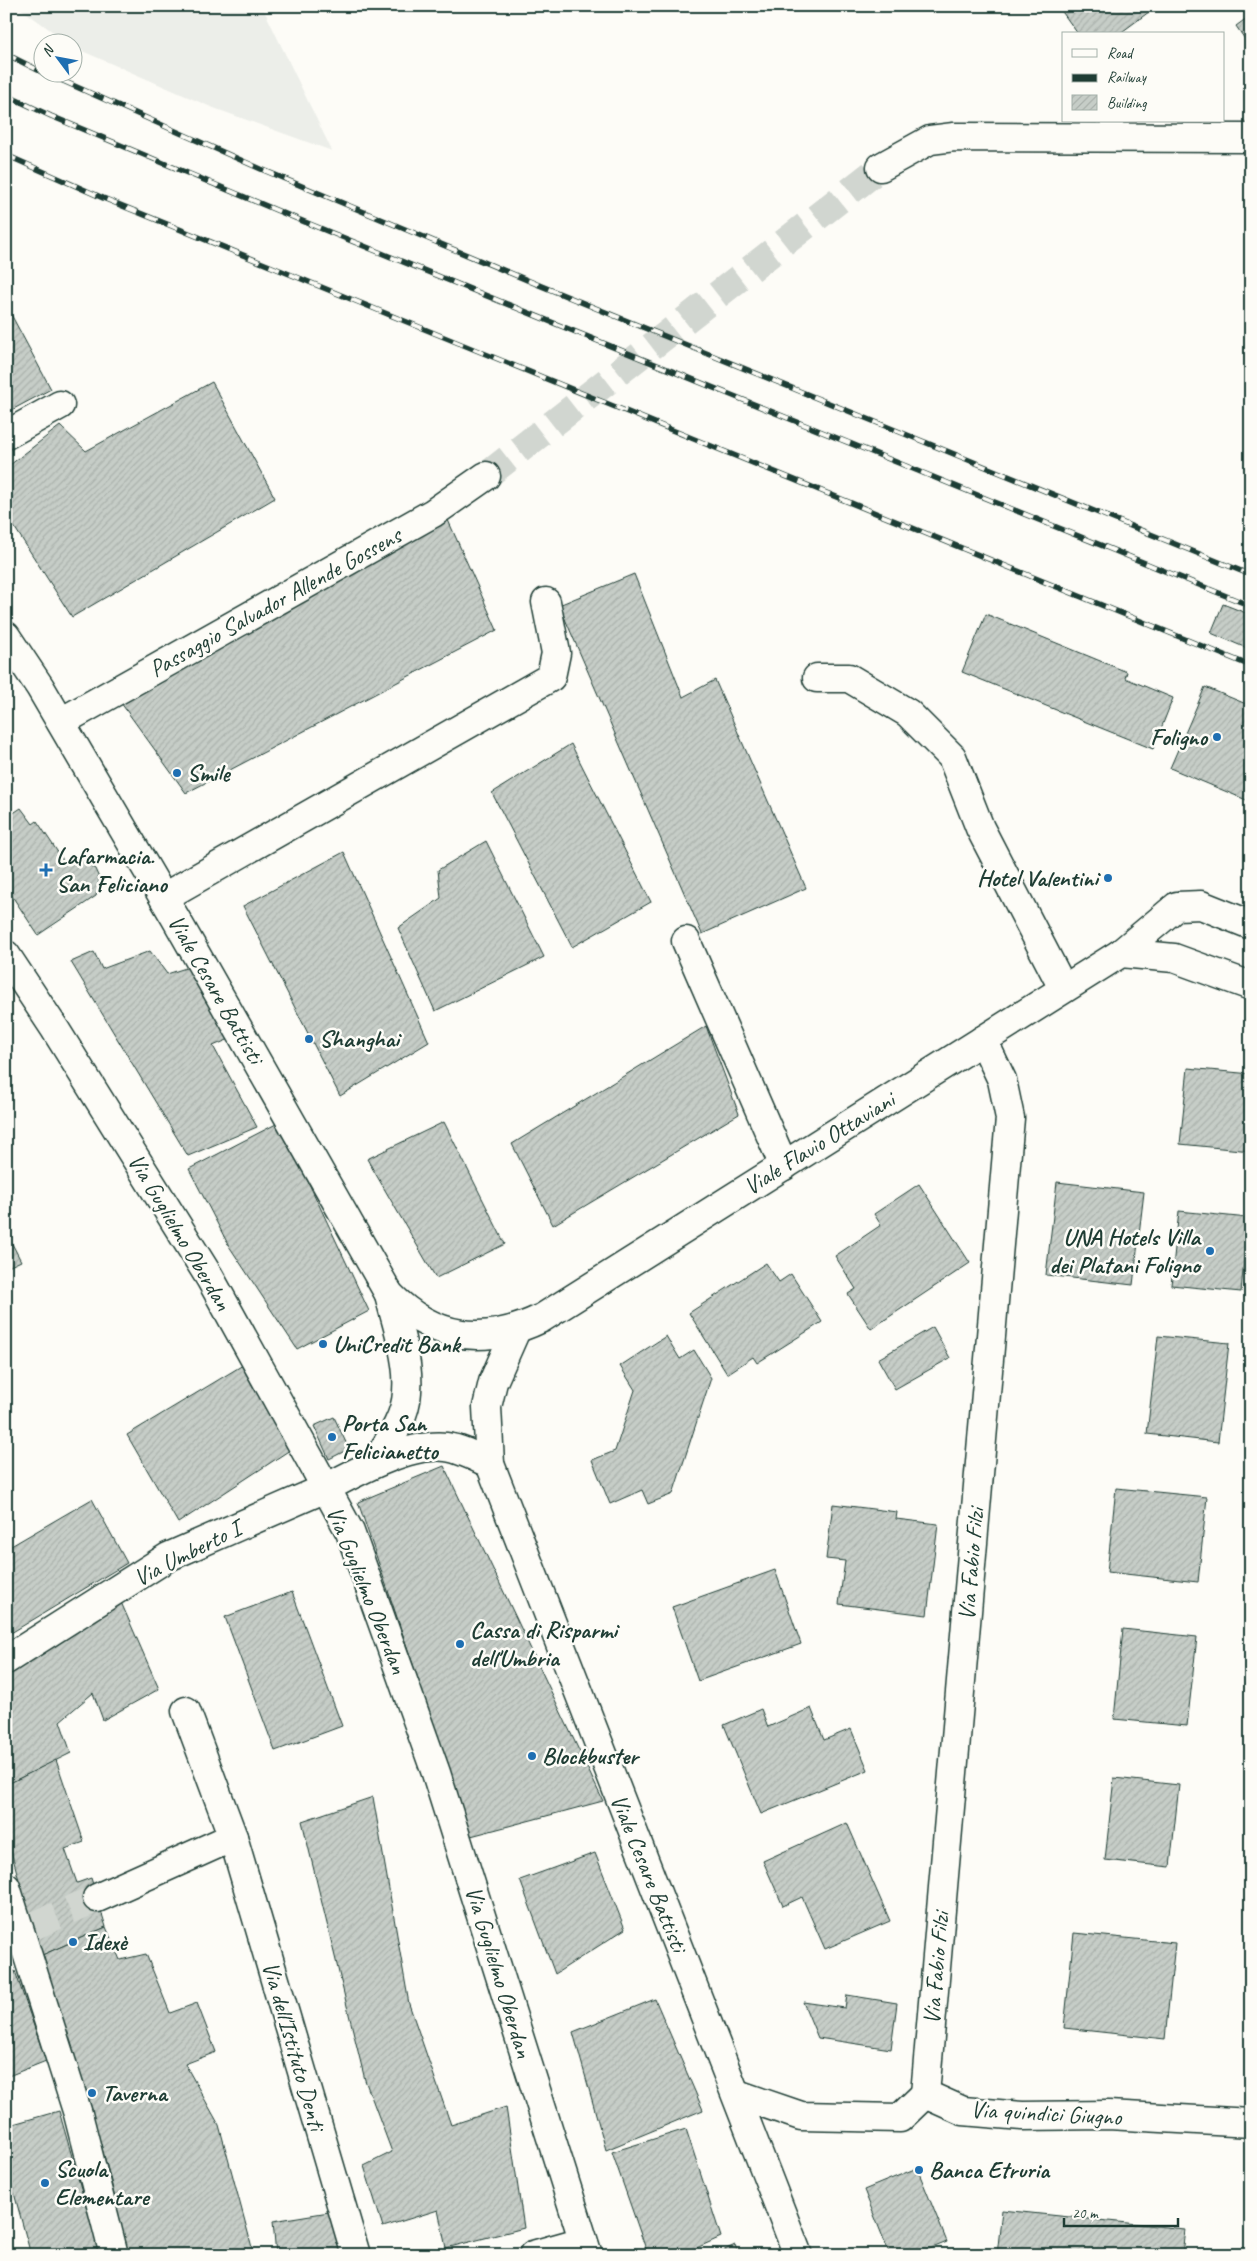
<svg xmlns="http://www.w3.org/2000/svg" width="1257" height="2261" viewBox="0 0 1257 2261" font-family="Caveat,sans-serif">
  <style>
    .built { fill: #eceee9 }
    .building { fill: url(#building-hatch); stroke: #1f3d34 }
    .lines { fill: none; stroke-linecap: round; stroke-linejoin: round }
    .minor-tunnel { stroke: #d1d6d0; stroke-width: 28; stroke-dasharray: 28 14; stroke-linecap: butt }
    .minor-casing { stroke: #1f3d34; stroke-width: 31 }
    .major-casing { stroke: #1f3d34; stroke-width: 31 }
    .minor { stroke: #fdfcf7; stroke-width: 28 }
    .major { stroke: #fdfcf7; stroke-width: 28 }
    .rail-casing { stroke: #1f3d34; stroke-width: 5.5 }
    .rail { stroke: #fdfcf7; stroke-width: 4; stroke-dasharray: 11; stroke-linecap: butt }
    .poi-dot { fill: #1f6fb2; stroke: #fdfcf7; stroke-width: 2 }
    .labels { text-anchor: middle; stroke-width: 5; stroke-linejoin: round; paint-order: stroke }
    .street-label { font-size: 24px; fill: #1f3d34; stroke: #fdfcf7 }
    .poi-label { font-size: 24px; font-weight: bold; fill: #1f3d34; stroke: #fdfcf7; text-anchor: start }
  </style>
  <defs>
    <pattern id="building-hatch" width="6" height="6" patternUnits="userSpaceOnUse" patternTransform="scale(1.25)"><rect width="6" height="6" fill="#c6cdc7"/><path d="M-1 1l2-2M0 6l6-6M5 7l2-2" fill="none" stroke="#aab1ac"/></pattern>
  </defs>
  <rect width="100%" height="100%" fill="#fdfcf7"/>
  <filter id="ink" filterUnits="userSpaceOnUse"><feTurbulence type="fractalNoise" baseFrequency=".02" numOctaves="2"/><feDisplacementMap in="SourceGraphic" scale="10" xChannelSelector="R" yChannelSelector="G"/><feConvolveMatrix kernelMatrix="1 2 1 2 8 2 1 2 1" color-interpolation-filters="sRGB"/></filter>
  <g filter="url(#ink)">
    <polygon class="built" points="17,6 262,6 332,151 211,107 73,47 72,42 67,42"/>
    <g class="building">
      <polygon points="1058,6 1157,6 1119,34 1078,34"/>
      <polygon points="1251,15 1251,48 1236,26"/>
      <polygon points="6,305 51,389 6,413"/>
      <polygon points="212,382 275,498 72,617 6,514 6,468 60,426 86,451"/>
      <polygon points="448,520 497,630 186,793 121,703"/>
      <polygon points="634,574 683,697 715,680 806,888 702,934 559,605"/>
      <polygon points="1223,604 1251,615 1251,650 1211,633"/>
      <polygon points="986,614 1127,672 1125,678 1173,698 1153,749 962,672"/>
      <polygon points="1205,687 1251,706 1251,802 1170,768"/>
      <polygon points="571,744 651,902 572,947 492,793"/>
      <polygon points="21,808 33,824 37,821 65,863 71,859 80,859 95,869 99,878 99,887 96,896 38,935 6,887 6,818"/>
      <polygon points="486,841 544,957 435,1011 398,928 441,898 438,870"/>
      <polygon points="344,852 429,1042 340,1096 243,906"/>
      <polygon points="150,951 167,974 189,967 232,1038 213,1046 257,1127 188,1156 71,962 94,952 102,969"/>
      <polygon points="706,1026 739,1114 553,1225 512,1144"/>
      <polygon points="1188,1068 1251,1074 1251,1151 1180,1144"/>
      <polygon points="280,1122 369,1311 297,1349 229,1246 189,1169"/>
      <polygon points="444,1122 505,1244 436,1278 367,1159"/>
      <polygon points="1057,1182 1144,1192 1133,1285 1046,1275"/>
      <polygon points="919,1184 970,1263 871,1329 848,1294 856,1289 835,1256 881,1225 874,1214"/>
      <polygon points="1179,1211 1248,1218 1241,1292 1171,1285"/>
      <polygon points="6,1232 21,1261 6,1268"/>
      <polygon points="766,1263 779,1282 791,1274 822,1322 757,1363 753,1357 727,1374 689,1313"/>
      <polygon points="933,1327 950,1358 895,1389 878,1359"/>
      <polygon points="666,1336 680,1359 694,1350 711,1378 673,1494 648,1504 642,1490 610,1504 592,1460 615,1451 635,1390 620,1366"/>
      <polygon points="1158,1336 1229,1343 1218,1442 1147,1434"/>
      <polygon points="248,1362 293,1448 178,1523 127,1435"/>
      <polygon points="334,1417 349,1449 329,1459 314,1426"/>
      <polygon points="444,1466 603,1801 471,1836 358,1502"/>
      <polygon points="1116,1488 1207,1497 1198,1582 1107,1572"/>
      <polygon points="92,1499 127,1563 6,1636 6,1549"/>
      <polygon points="833,1504 897,1512 896,1519 938,1524 927,1615 839,1604 845,1561 826,1559"/>
      <polygon points="775,1570 801,1644 698,1681 672,1607"/>
      <polygon points="292,1592 342,1726 275,1751 225,1617"/>
      <polygon points="120,1600 159,1689 103,1720 93,1693 60,1721 71,1753 6,1785 6,1676"/>
      <polygon points="1123,1629 1197,1637 1187,1726 1114,1719"/>
      <polygon points="811,1708 824,1740 851,1729 868,1770 761,1814 724,1725 761,1709 768,1727"/>
      <polygon points="56,1760 84,1842 65,1849 77,1883 91,1878 106,1927 40,1956 6,1833 6,1785"/>
      <polygon points="1114,1778 1179,1785 1170,1867 1105,1860"/>
      <polygon points="373,1797 409,2004 451,2125 506,2107 524,2228 446,2248 438,2210 383,2227 364,2166 392,2152 365,2080 302,1821"/>
      <polygon points="847,1823 890,1921 825,1949 802,1897 783,1906 763,1861"/>
      <polygon points="595,1853 625,1929 555,1974 520,1880"/>
      <polygon points="106,1927 120,1960 146,1954 170,2013 197,2003 216,2052 185,2064 219,2125 254,2255 128,2255 110,2177 88,2098 71,2056 40,1956"/>
      <polygon points="1074,1933 1175,1943 1165,2039 1064,2028"/>
      <polygon points="15,1971 46,2061 6,2077 6,1973"/>
      <polygon points="847,1995 897,2003 891,2049 818,2038 803,2002 845,2008"/>
      <polygon points="655,1999 703,2110 606,2150 573,2032"/>
      <polygon points="59,2111 100,2255 31,2255 11,2182 6,2184 6,2126"/>
      <polygon points="686,2129 721,2237 681,2255 648,2255 612,2152"/>
      <polygon points="917,2168 947,2242 915,2255 890,2255 864,2190"/>
      <polygon points="1002,2210 1185,2229 1182,2255 997,2255"/>
      <polygon points="329,2212 343,2255 276,2255 273,2221"/>
      <polygon points="735,2245 739,2255 714,2255"/>
    </g>
    <g class="lines">
      <g class="minor-tunnel">
        <polyline points="486,476 881,167"/>
        <polyline points="31,1927 97,1898"/>
      </g>
      <defs>
        <g id="minor">
          <polyline points="881,167 930,140 954,137 1251,138"/>
          <polyline points="6,435 60,405"/>
          <polyline points="817,678 849,678 908,713 952,757 980,828 1063,988"/>
          <polyline points="61,722 433,513 486,476"/>
          <polyline points="164,897 551,677 556,653 546,602"/>
          <polyline points="686,941 784,1166"/>
          <polyline points="1121,953 1177,906 1201,905 1251,925"/>
          <polyline points="6,1660 168,1557 326,1488 350,1532 436,1773 588,2255"/>
          <polyline points="186,1711 233,1837 356,2255"/>
          <polyline points="6,1887 78,2114 114,2255"/>
          <polyline points="97,1898 233,1837"/>
          <polyline points="737,2094 801,2116 900,2118 925,2094"/>
          <polyline points="925,2094 1010,1118 1002,1080 983,1040"/>
          <polyline points="925,2094 963,2111 1022,2116 1108,2115 1251,2123"/>
          <polyline points="533,2255 583,2241"/>
        </g>
        <g id="major">
          <path d="M6,636L40,687L176,919L389,1294C434,1340 485,1346 542,1318L1121,953L1174,958L1251,986"/>
          <path d="M6,955L55,1029L210,1278L326,1488C358,1471 409,1443 446,1447C462,1449 476,1457 490,1464"/>
          <polyline points="516,1330 493,1382 487,1407 490,1464 798,2255"/>
          <path d="M376,1462C389,1441 406,1417 407,1392C410,1360 396,1324 389,1294"/>
        </g>
      </defs>
      <use href="#minor" class="minor-casing"/>
      <use href="#major" class="major-casing"/>
      <use href="#minor" class="minor"/>
      <use href="#major" class="major"/>
      <defs>
        <g id="rail">
          <polyline points="6,54 42,72"/>
          <polyline points="43,72 261,169 539,285 1251,575"/>
          <polyline points="6,95 51,116 295,218 1251,606"/>
          <polyline points="6,155 103,198 1251,666"/>
        </g>
      </defs>
      <use href="#rail" class="rail-casing"/>
      <use href="#rail" class="rail"/>
    </g>
  </g>
  <g class="poi-dot">
    <circle cx="1217" cy="737" r="5"/>
    <circle cx="177" cy="773" r="5"/>
    <path d="M43.5 862.5h5v5h5v5h-5v5h-5v-5h-5v-5h5z"/>
    <circle cx="1108" cy="878" r="5"/>
    <circle cx="309" cy="1039" r="5"/>
    <circle cx="1210" cy="1251" r="5"/>
    <circle cx="323" cy="1344" r="5"/>
    <circle cx="332" cy="1437" r="5"/>
    <circle cx="460" cy="1644" r="5"/>
    <circle cx="532" cy="1756" r="5"/>
    <circle cx="73" cy="1942" r="5"/>
    <circle cx="92" cy="2093" r="5"/>
    <circle cx="919" cy="2170" r="5"/>
    <circle cx="45" cy="2183" r="5"/>
  </g>
  <g class="labels">
    <g class="street-label">
      <text transform="translate(275 602) rotate(-29)" y="8">Passaggio Salvador Allende Gossens</text>
      <text transform="translate(216 989) rotate(60)" y="8">Viale Cesare Battisti</text>
      <text transform="translate(819 1143) rotate(-32)" y="8">Viale Flavio Ottaviani</text>
      <text transform="translate(180 1232) rotate(59)" y="8">Via Guglielmo Oberdan</text>
      <text transform="translate(187 1553) rotate(-27)" y="8">Via Umberto I</text>
      <text transform="translate(971 1564) rotate(-85)" y="8">Via Fabio Filzi</text>
      <text transform="translate(367 1590) rotate(68)" y="8">Via Guglielmo Oberdan</text>
      <text transform="translate(649 1873) rotate(68)" y="8">Viale Cesare Battisti</text>
      <text transform="translate(936 1968) rotate(-85)" y="8">Via Fabio Filzi</text>
      <text transform="translate(499 1972) rotate(73)" y="8">Via Guglielmo Oberdan</text>
      <text transform="translate(294 2046) rotate(74)" y="8">Via dell'Istituto Denti</text>
      <text transform="translate(1046 2113) rotate(3)" y="8">Via quindici Giugno</text>
    </g>
    <g class="poi-label">
      <text x="1207" y="745" text-anchor="end">Foligno</text>
      <text x="187" y="781">Smile</text>
      <text x="56" y="864">Lafarmacia.<tspan x="56" dy="28">San Feliciano</tspan></text>
      <text x="1098" y="886" text-anchor="end">Hotel Valentini</text>
      <text x="319" y="1047">Shanghai</text>
      <text x="1200" y="1245" text-anchor="end">UNA Hotels Villa<tspan x="1200" dy="28">dei Platani Foligno</tspan></text>
      <text x="333" y="1352">UniCredit Bank</text>
      <text x="342" y="1431">Porta San<tspan x="342" dy="28">Felicianetto</tspan></text>
      <text x="470" y="1638">Cassa di Risparmi<tspan x="470" dy="28">dell'Umbria</tspan></text>
      <text x="542" y="1764">Blockbuster</text>
      <text x="83" y="1950">Idexè</text>
      <text x="102" y="2101">Taverna</text>
      <text x="55" y="2177">Scuola<tspan x="55" dy="28">Elementare</tspan></text>
      <text x="929" y="2178">Banca Etruria</text>
    </g>
  </g>
  <rect width="1257" height="2261" fill="none" stroke="#fdfcf7" stroke-width="25"/>
  <rect x="12" y="12" width="1232" height="2236" fill="none" stroke="#1f3d34" stroke-width="2" filter="url(#ink)"/>
  <rect x="1062" y="32" width="162" height="90" fill="#fdfcf7" stroke="#a4b0a9"/>
  <rect x="1072" y="49" width="25" height="8" fill="#fdfcf7" stroke="#a4b0a9"/>
  <text x="1107" y="58" font-size="15" fill="#1f3d34">Road</text>
  <rect x="1072" y="74" width="25" height="8" fill="#1f3d34" stroke="#a4b0a9"/>
  <text x="1107" y="82" font-size="15" fill="#1f3d34">Railway</text>
  <rect x="1072" y="95" width="25" height="15" fill="url(#building-hatch)" stroke="#a4b0a9"/>
  <text x="1107" y="108" font-size="15" fill="#1f3d34">Building</text>
  <g transform="translate(58 58) rotate(302)"><circle r="24" fill="#fdfcf7" stroke="#a4b0a9"/>
  <path d="M0-4L9 19L0 12L-9 19Z" fill="#1f6fb2"/>
  <text y="-8" font-size="14" font-weight="bold" text-anchor="middle" fill="#1f3d34">N</text>
  </g>
  <path d="M1064 2218v8h114v-8" fill="none" stroke="#1f3d34" stroke-width="2.5"/>
  <text x="1072" y="2218" font-size="15" fill="#1f3d34" stroke="#fdfcf7" stroke-width="4" paint-order="stroke">20 m</text>
</svg>
